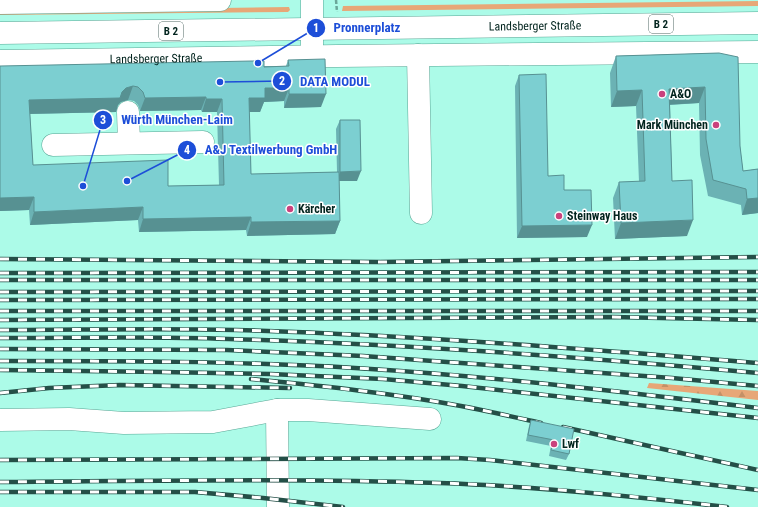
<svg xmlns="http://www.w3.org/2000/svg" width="758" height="507" viewBox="0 0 758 507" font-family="'Roboto Condensed',sans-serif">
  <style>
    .grass { fill: #e7a777 }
    .forest { fill: url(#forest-firs) }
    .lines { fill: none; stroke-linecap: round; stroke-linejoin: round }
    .minor-casing { stroke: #59a695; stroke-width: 23 }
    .major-casing { stroke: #59a695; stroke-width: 23 }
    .path { stroke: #6aa799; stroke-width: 2.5; stroke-dasharray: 4 2; stroke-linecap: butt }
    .minor { stroke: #fff; stroke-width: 22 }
    .major { stroke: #fff; stroke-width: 22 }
    .rail-casing { stroke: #244f47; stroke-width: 4.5 }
    .rail { stroke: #fff; stroke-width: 3; stroke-dasharray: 9; stroke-linecap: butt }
    .wall { fill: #6bb2b4; fill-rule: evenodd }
    .shaded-wall { fill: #579192 }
    .building { fill: #7ccfd1; stroke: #579192; fill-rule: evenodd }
    .poi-dot { fill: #ca417d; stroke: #fff; stroke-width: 1.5 }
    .labels { text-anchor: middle; stroke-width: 3; stroke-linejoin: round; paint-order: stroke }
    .shield { fill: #fff; stroke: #4e6662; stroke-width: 1 }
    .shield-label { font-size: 11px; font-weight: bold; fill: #02241e }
    .street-label { font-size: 12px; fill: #02241e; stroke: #fff }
    .poi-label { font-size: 12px; font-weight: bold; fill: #02241e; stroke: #fff; text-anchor: start }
    .leader { fill: none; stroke: #1d4ed8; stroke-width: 1.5 }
    .callout-dot { fill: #1d4ed8; stroke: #fff; stroke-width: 1.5 }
    .mark-label { font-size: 12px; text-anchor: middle; font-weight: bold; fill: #fff }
    .callout-label { font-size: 13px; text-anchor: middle; font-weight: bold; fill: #1d4ed8; stroke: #fff; stroke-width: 3; stroke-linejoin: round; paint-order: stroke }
  </style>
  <defs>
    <pattern id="forest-firs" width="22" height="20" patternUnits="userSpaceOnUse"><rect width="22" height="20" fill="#e7a777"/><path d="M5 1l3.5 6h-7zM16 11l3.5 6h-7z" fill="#c49066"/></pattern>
  </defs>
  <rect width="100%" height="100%" fill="#acfbe8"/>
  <g class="grass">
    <polygon points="758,1 758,6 342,11 343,6"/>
    <polygon points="289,7 290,10 288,12 0,15 0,11"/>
  </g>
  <polygon class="forest" points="649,383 758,391 758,400 647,388"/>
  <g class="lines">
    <defs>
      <g id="minor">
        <polyline points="312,0 312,56"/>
        <polyline points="0,3 220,0"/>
        <polyline points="418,55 421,213"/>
        <path id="s1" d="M0,61L337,56L758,52"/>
        <polyline points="128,112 129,143"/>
        <polyline points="53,145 203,142"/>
        <polyline points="277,410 278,507"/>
        <polyline points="0,420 69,419 124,423 213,422 277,410 308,410 430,419"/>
      </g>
      <g id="major">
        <path id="s2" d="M0,33L758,23"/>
      </g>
    </defs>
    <use href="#minor" class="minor-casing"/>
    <use href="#major" class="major-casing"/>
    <polyline class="path" points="336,0 337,12"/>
    <use href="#minor" class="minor"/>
    <use href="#major" class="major"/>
    <defs>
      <g id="rail">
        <polyline points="0,259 380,262 758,257"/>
        <polyline points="0,273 758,272"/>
        <polyline points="0,280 758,280"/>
        <polyline points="0,292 758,291"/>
        <polyline points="0,300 758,299"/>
        <polyline points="0,311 758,311"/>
        <polyline points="0,320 612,317 758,320"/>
        <path d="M0,330C79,330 158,328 236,330C411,335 584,349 758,363"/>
        <path d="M0,338C76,338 153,336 229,339C405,344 582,357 758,373"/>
        <polyline points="0,349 227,350 363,356 672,378 758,386"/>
        <path d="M0,361C118,361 237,361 355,368C490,376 624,392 758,408"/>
        <polyline points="0,370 163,372 270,374 383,379 462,386 758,418"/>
        <path d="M251,379C321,386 392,393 461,406C488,411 514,417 541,423"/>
        <polyline points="0,393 49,388 120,385 290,388"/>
        <polyline points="563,427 758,470"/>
        <polyline points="0,460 457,458 490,460 758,490"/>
        <path d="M0,482C146,481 293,478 439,483C536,486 632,496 727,507"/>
        <polyline points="0,492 195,492 263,498 343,507"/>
      </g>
    </defs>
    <use href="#rail" class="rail-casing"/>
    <use href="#rail" class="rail"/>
  </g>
  <g class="wall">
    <polygon points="719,53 740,146 743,171 758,169 758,213 742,215 741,205 708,196 700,155 699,103 670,105 672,181 687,236 615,239 613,198 619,182 639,182 636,106 611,107 610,73 616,56"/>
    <path d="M288,60L321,107L284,108V101L264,102L260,112H249L251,174L337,172L336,129L340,120L357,181H339L340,221L335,234L247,236L246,230L139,232L138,220L30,225L29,210L0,211V66H286ZM128,100L134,101L138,105L140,111L201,110L202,112H217L219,185L168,186L33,165L30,114L116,112L118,105L121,102Z"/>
    <polygon points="519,75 548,176 564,190 587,237 517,238 515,86"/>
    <polygon points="531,420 569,454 566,460 549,456 551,446 526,441 529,426"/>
  </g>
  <g class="shaded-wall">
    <polygon points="133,86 128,100 121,102 118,105 116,112 25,114 29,100 122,92 126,88"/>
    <polygon points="705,87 699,103 663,105 669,89"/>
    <polygon points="265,88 289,88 284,101 264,102 260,112 244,112 249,98"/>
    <polygon points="642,90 636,106 611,107 617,91"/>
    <polygon points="289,94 326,94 321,107 284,108"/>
    <polygon points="206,97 201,110 140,111 145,98"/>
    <polygon points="206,99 222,99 217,112 202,112"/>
    <polygon points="361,171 357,181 337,181 340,172"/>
    <polygon points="34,197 29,210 0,211 0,198"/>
    <polygon points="758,198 758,213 742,215 747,199"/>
    <polygon points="143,207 138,220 30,225 34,212"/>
    <polygon points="251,217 246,230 139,232 143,219"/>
    <polygon points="693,220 687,236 615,239 621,223"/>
    <polygon points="340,221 335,234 247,236 251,222"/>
    <polygon points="592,225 587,237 517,238 522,226"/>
  </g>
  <g class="building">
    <polygon points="719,53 738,57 740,146 743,171 758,169 758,198 747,199 746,189 713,180 706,139 705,87 669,89 672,181 692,180 693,220 621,223 619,182 645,181 642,90 617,91 616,56"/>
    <path d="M325,59L326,94H289V88H265V98H249L251,174L339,172L340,221L251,222V217L143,219V207L34,212V197L0,198V66L252,61H264V67L289,66L288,60ZM133,86L138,87L143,92L145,98L206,97V99H222L224,185L168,186V160L33,165L29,100L120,98L122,92L126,88Z"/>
    <polygon points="546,74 548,176 564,175 564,190 591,190 592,225 522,226 519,75"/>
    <polygon points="340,120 360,120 361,171 340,172"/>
    <polygon points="531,420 574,429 569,454 551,450 554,440 528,435"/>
  </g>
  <g class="poi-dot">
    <circle cx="662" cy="94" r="4"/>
    <circle cx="716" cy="125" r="4"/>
    <circle cx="290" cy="209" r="4"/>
    <circle cx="559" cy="216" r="4"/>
    <circle cx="554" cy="444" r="4"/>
  </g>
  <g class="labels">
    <g class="shield">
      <rect x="649" y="15" width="24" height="18" rx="3"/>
      <rect x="159" y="22" width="24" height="18" rx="3"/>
    </g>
    <g class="shield-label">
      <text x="661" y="28">B 2</text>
      <text x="171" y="35">B 2</text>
    </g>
    <g class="street-label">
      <text dy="4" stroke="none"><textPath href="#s2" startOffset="535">Landsberger Straße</textPath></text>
      <text dy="4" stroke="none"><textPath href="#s1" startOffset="156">Landsberger Straße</textPath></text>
    </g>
    <g class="poi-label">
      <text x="670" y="98">A&amp;O</text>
      <text x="708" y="129" text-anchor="end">Mark München</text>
      <text x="298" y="213">Kärcher</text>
      <text x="567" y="220">Steinway Haus</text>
      <text x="562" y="448">Lwf</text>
    </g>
  </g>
  <path class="leader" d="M258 63L316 28M220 82L282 81M83 186L103 120M127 181L187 150"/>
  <g class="callout-dot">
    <circle cx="258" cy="63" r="4"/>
    <circle cx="220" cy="82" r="4"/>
    <circle cx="83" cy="186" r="4"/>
    <circle cx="127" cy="181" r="4"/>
    <circle cx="316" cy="28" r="10"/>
    <circle cx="282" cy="81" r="10"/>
    <circle cx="103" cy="120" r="10"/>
    <circle cx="187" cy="150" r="10"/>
  </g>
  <g class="mark-label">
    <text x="316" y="32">1</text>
    <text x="282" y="85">2</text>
    <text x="103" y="124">3</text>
    <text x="187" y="154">4</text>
  </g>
  <g class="callout-label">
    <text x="367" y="32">Pronnerplatz</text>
    <text x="335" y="86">DATA MODUL</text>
    <text x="177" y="124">Würth München-Laim</text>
    <text x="271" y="154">A&amp;J Textilwerbung GmbH</text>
  </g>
</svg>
